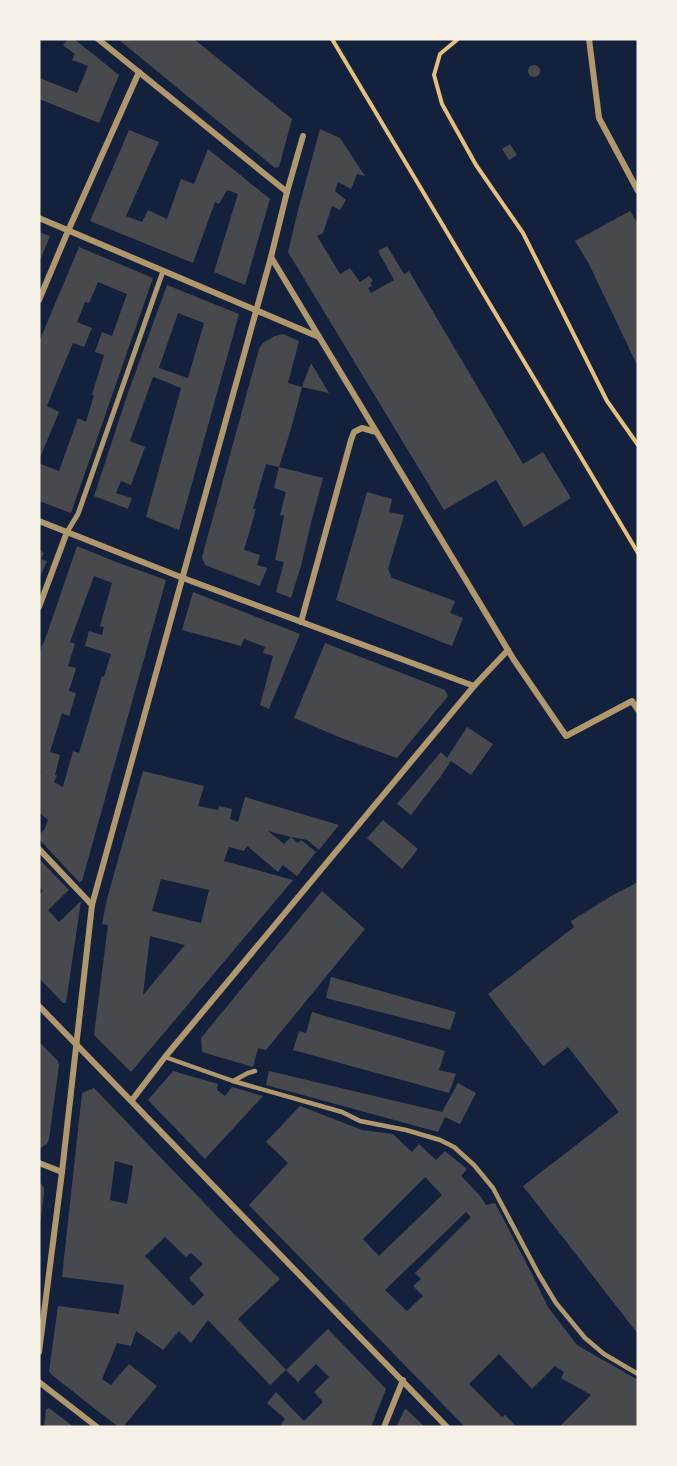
<svg xmlns="http://www.w3.org/2000/svg" width="677" height="1466" viewBox="0 0 677 1466" font-family="Signika,sans-serif">
  <style>
    .building { fill: #48494c; fill-rule: evenodd }
    .lines { fill: none; stroke-linecap: round; stroke-linejoin: round }
    .path { stroke: #e5c07b; stroke-width: 4 }
    .service { stroke: #b1986c; stroke-width: 4.5 }
    .pedestrian { stroke: #b1986c; stroke-width: 5 }
    .minor { stroke: #b1986c; stroke-width: 6 }
  </style>
  <rect width="100%" height="100%" fill="#14213d"/>
  <g class="building">
    <polygon points="68,39 74,39 119,75 99,123 39,99 39,82 40,78 77,93 88,66 72,60 75,54 63,45"/>
    <polygon points="118,39 194,39 292,119 279,167 275,168"/>
    <circle cx="534" cy="71" r="6"/>
    <polygon points="320,129 340,138 365,176 357,174 351,189 338,182 335,191 346,200 340,210 332,206 323,233 317,236 340,274 350,268 360,282 369,276 373,281 370,283 372,286 368,288 371,293 394,280 378,251 387,246 404,274 409,271 523,464 543,452 571,498 524,527 496,480 444,510 288,252 298,210"/>
    <polygon points="129,130 159,142 126,216 142,222 148,210 167,219 181,179 194,184 208,149 270,199 245,285 214,272 238,194 227,190 219,204 215,202 193,263 90,221"/>
    <polygon points="510,144 517,155 509,160 502,149"/>
    <polygon points="630,211 638,224 638,367 589,264 575,241"/>
    <polygon points="39,232 50,236 39,263"/>
    <polygon points="79,247 153,278 71,513 39,501 39,468 41,464 59,471 78,418 86,422 94,395 92,395 104,355 95,352 102,332 112,336 127,294 98,282 89,303 85,302 77,322 92,328 84,347 73,343 57,381 47,406 59,412 39,460 39,342"/>
    <path d="M167,285L239,314L179,530L146,517L181,388L156,378L153,377L130,441L145,447L131,485L121,481L116,493L132,498L128,509L94,496L129,390ZM178,313L204,323L188,378L159,368Z"/>
    <polygon points="283,334 299,341 288,383 302,387 291,429 279,467 323,478 311,523 301,566 291,598 276,592 284,562 275,560 284,516 280,515 286,492 274,488 279,467 266,464 253,509 256,509 244,550 260,555 257,565 267,568 260,586 205,565 202,557 259,349 263,343 275,336"/>
    <polygon points="311,363 329,393 302,387"/>
    <polygon points="367,492 392,499 389,512 404,515 388,569 392,578 455,601 450,613 463,618 452,646 336,600"/>
    <path d="M77,546L116,562L166,580L82,881L79,882L39,839V834L44,830L48,820L39,812V775L41,771H39V653L47,634ZM94,576L112,583L100,626L104,627L102,635L89,631L85,646L111,654L104,677L102,676L79,753L73,751L63,787L54,782L57,775H55L60,755L50,752L62,713L69,716L76,693L69,691L76,668L68,666L75,644L70,642Z"/>
    <polygon points="39,550 44,553 41,559 47,561 39,579"/>
    <polygon points="193,592 300,634 269,709 260,705 273,656 263,653 265,647 244,639 241,646 182,630"/>
    <polygon points="325,643 445,690 448,696 397,758 344,739 294,718"/>
    <polygon points="467,727 493,744 471,775 451,761 441,776 411,815 397,804 441,752 447,758"/>
    <path d="M143,771L204,786L198,806L218,810L219,806L232,809L230,819L238,822L245,797L339,825L319,850L307,840L291,837L298,843L301,840L316,852L297,876L283,865L278,872L247,846L244,851L229,847L224,861L293,880L131,1072L94,1035L108,925L102,924L107,899ZM268,831L291,837L284,844ZM161,879L209,890L201,923L152,911ZM150,936L185,945L143,995Z"/>
    <polygon points="383,820 418,849 402,869 367,838"/>
    <polygon points="39,859 69,890 48,910 59,922 81,901 66,1003 63,1003 39,978 39,895 43,891 39,887"/>
    <polygon points="638,882 638,1334 523,1186 619,1112 568,1047 543,1066 488,994 574,927 571,921 613,895"/>
    <polygon points="322,891 365,929 266,1050 258,1048 253,1067 202,1052 201,1038"/>
    <polygon points="331,977 456,1012 450,1030 326,998"/>
    <polygon points="312,1012 445,1051 439,1070 456,1074 449,1093 293,1050 299,1031 306,1033"/>
    <polygon points="39,1042 58,1061 59,1065 49,1139 47,1144 39,1149"/>
    <polygon points="173,1071 218,1084 217,1090 225,1096 232,1087 263,1096 205,1159 148,1100"/>
    <polygon points="269,1071 442,1112 458,1083 476,1093 460,1124 445,1117 438,1132 266,1085"/>
    <path d="M94,1088L234,1234L280,1279L238,1319L286,1370L270,1385L208,1320L191,1343L179,1331L163,1350L136,1331L131,1346L117,1343L102,1379L111,1385L129,1364L157,1386L123,1427H119L99,1412L52,1375L49,1371L58,1306L119,1314L124,1285L62,1277L82,1093ZM115,1161L133,1166L127,1204L110,1200ZM165,1237L186,1257L191,1253L203,1264L189,1278L204,1295L193,1306L145,1256Z"/>
    <path d="M300,1106L362,1130L393,1134L412,1152L419,1144L436,1160L445,1151L467,1169L461,1176L481,1197L486,1205L495,1203L534,1278L548,1307L577,1345L638,1380V1427H559L591,1395L561,1378L564,1372L555,1366L532,1389L499,1354L469,1384L502,1417L505,1415L517,1427H465L249,1205L288,1163L266,1142ZM425,1177L442,1195L379,1256L363,1239ZM466,1212L471,1217L415,1273L421,1279L413,1286L423,1296L407,1311L385,1290Z"/>
    <polygon points="39,1181 44,1188 44,1194 40,1224 39,1224"/>
    <polygon points="328,1329 386,1389 371,1427 279,1427 285,1419 267,1403 276,1392 304,1421 323,1402 314,1392 329,1377 316,1364 298,1382 286,1370"/>
    <polygon points="49,1408 74,1427 44,1427 46,1410"/>
    <polygon points="405,1409 407,1410 425,1427 396,1427"/>
  </g>
  <g class="lines">
    <g class="path">
      <polyline points="332,39 638,553"/>
      <polyline points="458,39 440,54 434,75 442,104 476,165 523,233 607,401 638,445"/>
    </g>
    <g class="service">
      <polyline points="165,1057 233,1081 342,1112 360,1121 406,1130 440,1140 454,1147 474,1165 493,1188 539,1275 556,1303 585,1338 604,1354 638,1374"/>
      <polyline points="233,1081 248,1073 255,1071"/>
    </g>
    <polyline class="pedestrian" points="67,532 78,514 163,271"/>
    <g class="minor">
      <polyline points="98,39 287,192"/>
      <polyline points="589,39 599,118 638,191"/>
      <polyline points="39,218 319,337"/>
      <polyline points="271,257 514,660 566,736 632,701 638,710"/>
      <polyline points="39,300 68,231 139,72"/>
      <polyline points="39,521 183,578 474,686"/>
      <polyline points="39,607 67,532"/>
      <polyline points="301,622 351,440 354,432 362,428 376,432"/>
      <polyline points="39,849 92,905"/>
      <polyline points="39,1006 447,1427"/>
      <polyline points="132,1100 165,1057 474,686 508,650"/>
      <polyline points="39,1163 62,1172"/>
      <polyline points="39,1352 62,1172 92,905 271,257 287,192 303,136"/>
      <polyline points="39,1382 97,1427"/>
      <polyline points="384,1427 403,1380"/>
    </g>
  </g>
  <rect width="677" height="1466" fill="none" stroke="#f6f1e7" stroke-width="81"/>
</svg>
